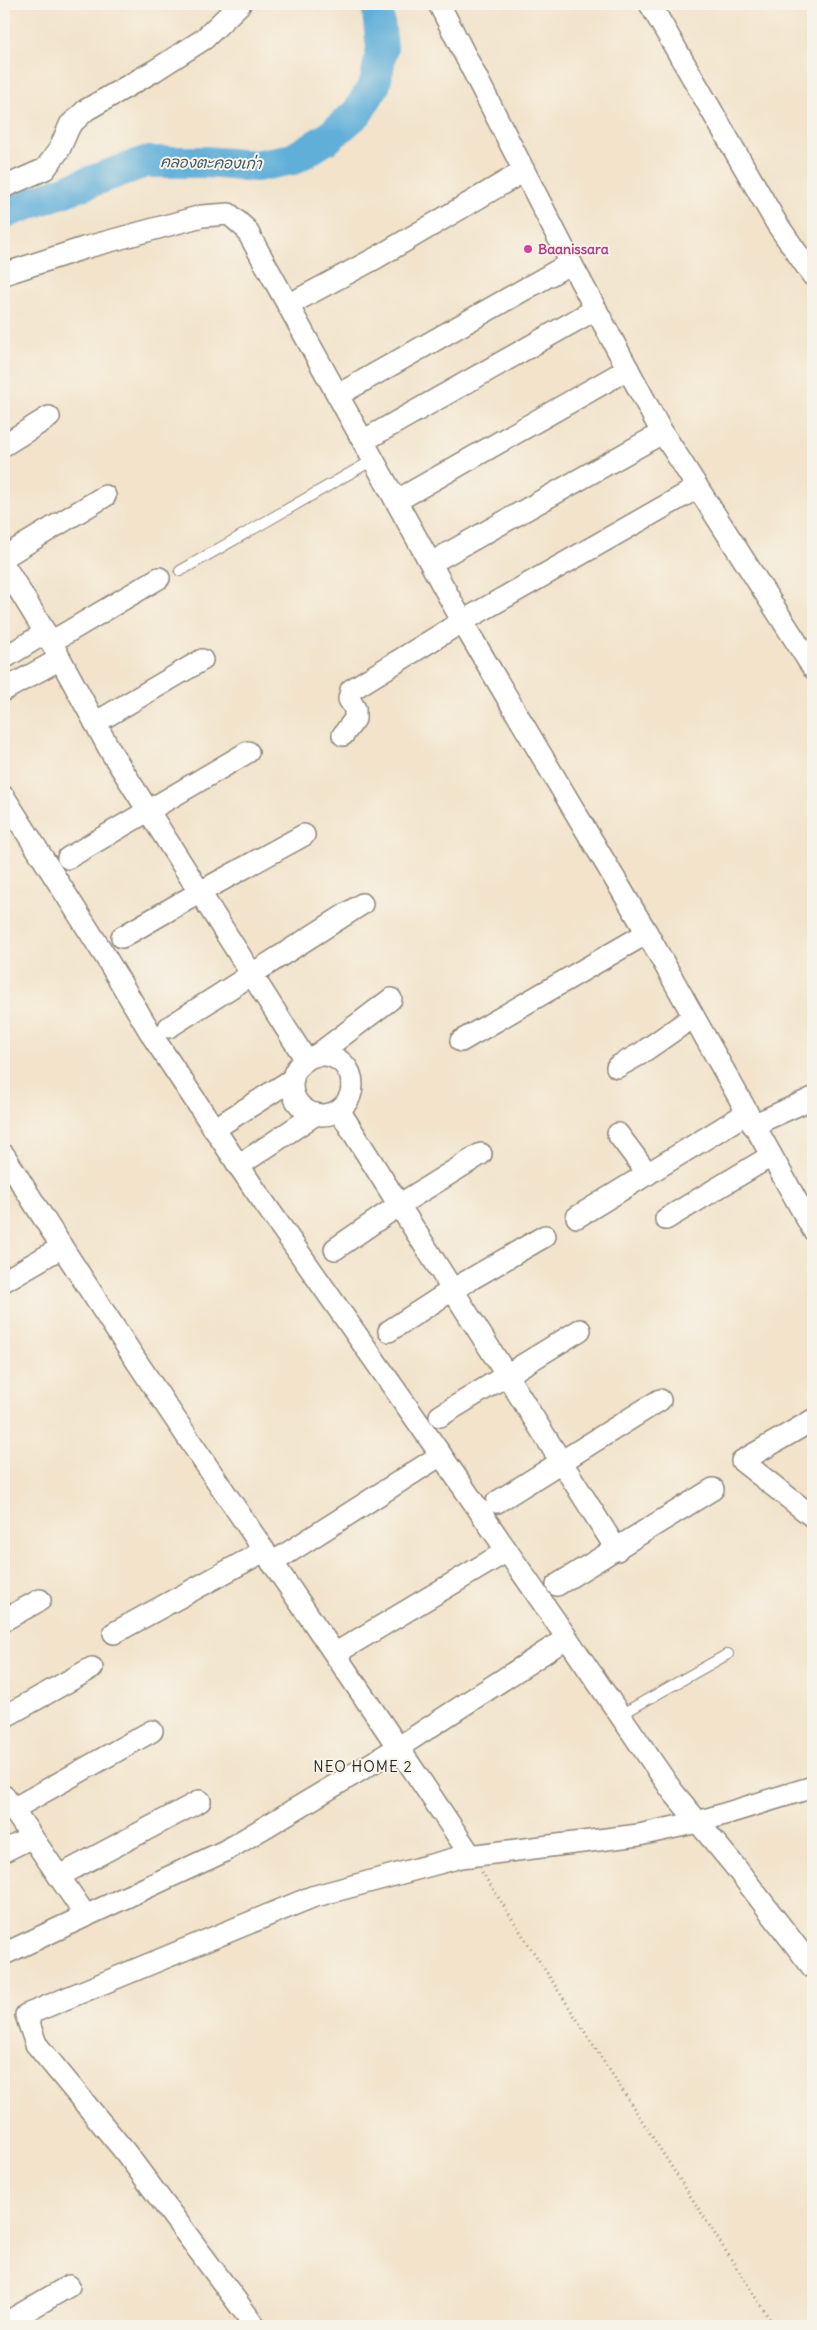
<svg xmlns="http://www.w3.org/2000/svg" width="817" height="2330" viewBox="0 0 817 2330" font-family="Delius,'Playpen Sans Thai',sans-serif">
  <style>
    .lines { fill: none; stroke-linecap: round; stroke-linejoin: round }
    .river { stroke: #5fafd9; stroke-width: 32 }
    .lane-casing { stroke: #8e877a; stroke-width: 12 }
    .street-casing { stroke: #8e877a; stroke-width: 24 }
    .path { stroke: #8e877a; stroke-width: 3; stroke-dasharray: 1 4; stroke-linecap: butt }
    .lane { stroke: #fff; stroke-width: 10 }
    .street { stroke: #fff; stroke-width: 21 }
    .hotel-dot { fill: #d1479c; stroke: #f7f3e8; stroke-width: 2 }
    .labels { text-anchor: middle; stroke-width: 4; stroke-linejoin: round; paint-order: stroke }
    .hotel-label { font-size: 14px; font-weight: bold; fill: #b23c85; stroke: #f7f3e8; text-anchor: start }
    .water-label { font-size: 15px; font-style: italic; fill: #3d5968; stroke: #f7f3e8 }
    .neighbourhood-label { font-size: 15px; letter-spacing: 1px; fill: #2b2b2b; stroke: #f7f3e8 }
  </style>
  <rect width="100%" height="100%" fill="#f7f3e8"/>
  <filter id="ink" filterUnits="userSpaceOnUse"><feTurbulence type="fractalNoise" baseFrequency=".02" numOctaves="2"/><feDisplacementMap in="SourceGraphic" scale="10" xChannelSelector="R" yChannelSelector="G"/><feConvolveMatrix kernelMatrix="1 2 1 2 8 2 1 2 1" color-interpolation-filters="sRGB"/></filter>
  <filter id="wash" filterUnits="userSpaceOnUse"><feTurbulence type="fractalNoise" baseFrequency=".0096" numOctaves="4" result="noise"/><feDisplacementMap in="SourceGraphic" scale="20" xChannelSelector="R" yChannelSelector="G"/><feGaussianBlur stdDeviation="1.12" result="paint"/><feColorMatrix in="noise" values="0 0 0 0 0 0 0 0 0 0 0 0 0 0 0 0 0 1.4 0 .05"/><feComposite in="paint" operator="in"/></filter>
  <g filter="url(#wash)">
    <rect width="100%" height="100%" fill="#f2e3ca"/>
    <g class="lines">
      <polyline class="river" points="4,213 145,162 205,162 256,166 293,159 328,138 357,113 375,84 382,48 377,4"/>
    </g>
  </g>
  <g filter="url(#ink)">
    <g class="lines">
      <defs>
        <g id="lane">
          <polyline points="180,571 373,460"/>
          <polyline points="620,1715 728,1654"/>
        </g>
        <g id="street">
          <polyline points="439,4 571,263 659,427 813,668"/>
          <polyline points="650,4 777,224 813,276"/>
          <polyline points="4,187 45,169 59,150 70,125 86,110 154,71 204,39 240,4"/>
          <polyline points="4,274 84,248 202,216 229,214 246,229 470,635 647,933 813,1230"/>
          <polyline points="288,305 376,258 524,171"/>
          <polyline points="338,395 571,263"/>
          <polyline points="363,441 596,309"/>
          <polyline points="4,445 49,417"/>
          <polyline points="396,501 628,369"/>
          <polyline points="4,557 105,496"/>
          <polyline points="431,563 662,433"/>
          <polyline points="4,565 51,642 111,752 306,1060"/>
          <polyline points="51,642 159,578"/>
          <polyline points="4,658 45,633"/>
          <polyline points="4,690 60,659"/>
          <polyline points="95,723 202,660"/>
          <polyline points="343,735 355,719 355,709 349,699 351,690 463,621 697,488"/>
          <polyline points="4,797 105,956 153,1037 253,1187 441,1455 673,1792 733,1864 813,1968"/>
          <polyline points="68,858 248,752"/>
          <polyline points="122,937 200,892 304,835"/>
          <polyline points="169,1027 362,904"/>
          <polyline points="461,1041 647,933"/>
          <polyline points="317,1055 391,999"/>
          <circle cx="322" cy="1085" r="30"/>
          <polyline points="617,1067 640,1054 693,1017"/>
          <polyline points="339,1110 617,1550"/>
          <polyline points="753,1125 813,1098"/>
          <polyline points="214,1129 293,1079"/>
          <polyline points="618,1134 648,1174"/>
          <path d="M4,1155C152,1394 316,1622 471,1856"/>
          <polyline points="238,1166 316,1114"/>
          <polyline points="577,1217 747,1113"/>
          <polyline points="666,1219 771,1156"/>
          <polyline points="335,1249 399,1205 481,1154"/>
          <polyline points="4,1281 62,1247"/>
          <polyline points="389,1331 452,1290 545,1236"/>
          <polyline points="440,1416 580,1330"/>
          <polyline points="813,1420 742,1461 813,1517"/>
          <polyline points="497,1502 660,1400"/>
          <polyline points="272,1563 441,1455"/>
          <polyline points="557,1585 713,1489"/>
          <polyline points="4,1620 40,1600"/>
          <polyline points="114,1633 264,1551"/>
          <polyline points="336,1653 507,1551"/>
          <polyline points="4,1717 92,1668"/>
          <polyline points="4,1796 86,1916"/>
          <polyline points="13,1809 152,1731"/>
          <polyline points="4,1851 32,1837"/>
          <polyline points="59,1876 200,1801"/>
          <polyline points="4,1954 225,1851 399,1747 567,1638"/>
          <polyline points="4,2324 69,2286"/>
          <polyline points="255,2326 126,2153 36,2044 26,2015 312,1897 461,1857 639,1835 698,1822 813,1787"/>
        </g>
      </defs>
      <use href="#lane" class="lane-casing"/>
      <use href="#street" class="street-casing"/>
      <polyline class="path" points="482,1872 774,2326"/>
      <use href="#lane" class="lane"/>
      <use href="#street" class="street"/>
    </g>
  </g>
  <circle class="hotel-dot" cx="528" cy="249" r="5"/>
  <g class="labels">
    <g class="hotel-label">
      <text x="538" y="254">Baanissara</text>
    </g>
    <g class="water-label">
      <text transform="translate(211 163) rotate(1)" y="5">คลองตะคองเก่า</text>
    </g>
    <g class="neighbourhood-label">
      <text x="363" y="1772">NEO HOME 2</text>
    </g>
  </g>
  <rect width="817" height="2330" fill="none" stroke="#f7f3e8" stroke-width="20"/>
</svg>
